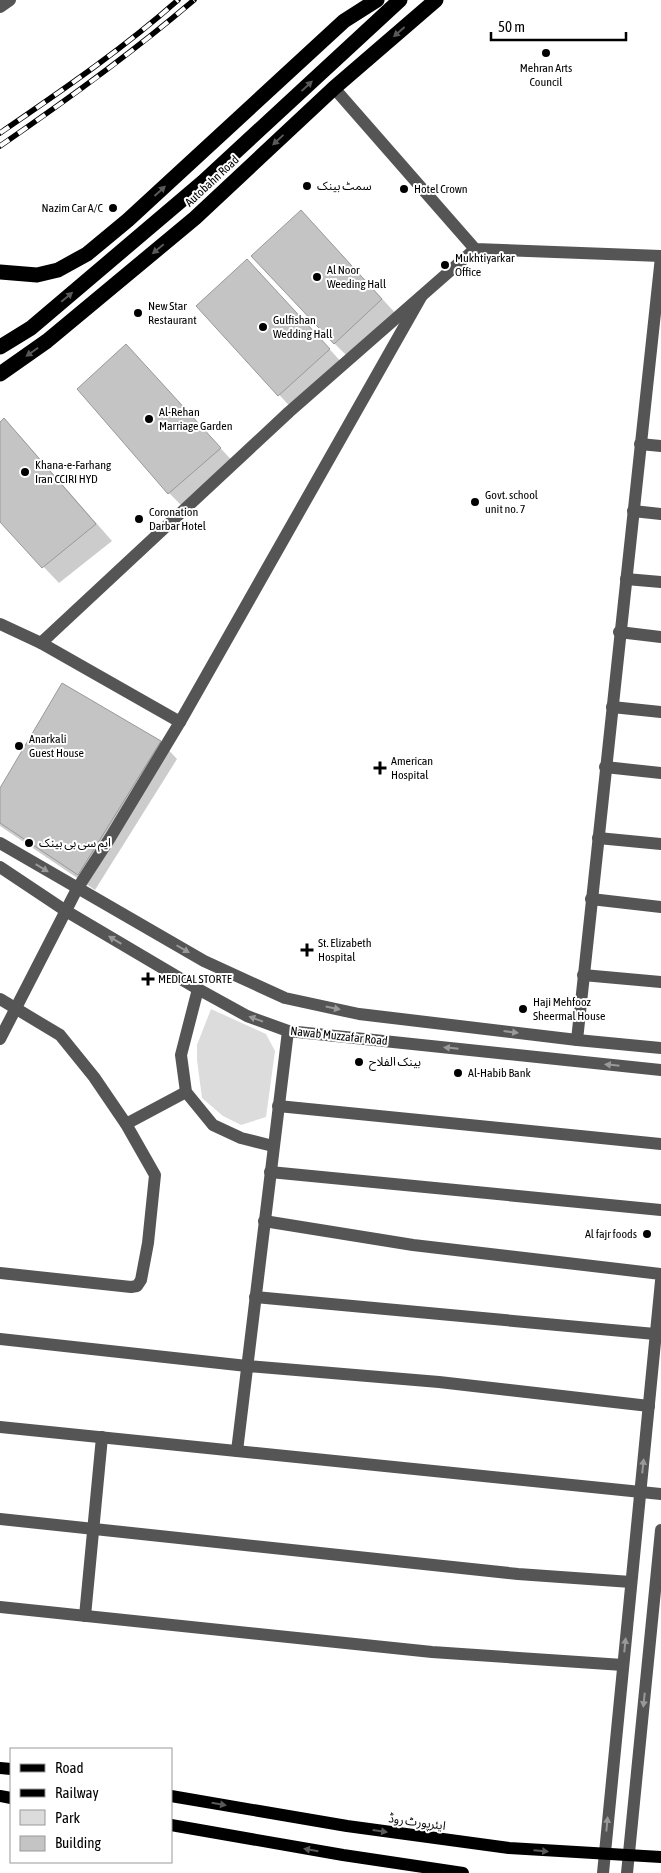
<svg xmlns="http://www.w3.org/2000/svg" width="661" height="1873" viewBox="0 0 661 1873" font-family="'Asap Condensed','Noto Sans Arabic',sans-serif">
  <style>
    .green { fill: #dcdcdc }
    .shadow { fill: #0003 }
    .building { fill: #c4c4c4; stroke: #999 }
    .lines { fill: none; stroke-linecap: round; stroke-linejoin: round }
    .minor { stroke: #555; stroke-width: 12 }
    .major { stroke: #000; stroke-width: 12 }
    .highway { stroke: #000; stroke-width: 15 }
    .rail-casing { stroke: #000; stroke-width: 5.5 }
    .rail { stroke: #fff; stroke-width: 4; stroke-dasharray: 11; stroke-linecap: butt }
    .oneway { fill: #595959 }
    .oneway2 { fill: #999 }
    .poi-dot { fill: #000; stroke: #fff; stroke-width: 2 }
    .labels { text-anchor: middle; stroke-width: 4; stroke-linejoin: round; paint-order: stroke }
    .poi-label { font-size: 12px; fill: #000; stroke: #fff; text-anchor: start }
    .street-label { font-size: 12px; fill: #000; stroke: #fff }
  </style>
  <rect width="100%" height="100%" fill="#fff"/>
  <polygon class="green" points="211,1009 266,1034 275,1051 266,1117 241,1125 223,1116 202,1098 197,1060 197,1045"/>
  <g class="shadow">
    <polygon points="317,228 398,316 351,360 334,343"/>
    <polygon points="264,278 345,366 295,412 198,306"/>
    <polygon points="126,346 237,466 185,509 169,493"/>
    <polygon points="4,420 20,436 112,541 59,583 0,521 0,423"/>
    <polygon points="63,685 161,742 177,759 95,890 0,826 0,790"/>
  </g>
  <g class="building">
    <polygon points="301,210 382,299 334,344 251,256"/>
    <polygon points="247,259 330,349 278,396 196,306"/>
    <polygon points="126,344 221,448 168,494 77,389"/>
    <polygon points="4,418 96,524 42,568 0,522 0,422"/>
    <polygon points="62,683 161,741 78,875 0,823 0,788"/>
  </g>
  <g class="lines">
    <g class="minor">
      <polyline points="0,7 10,0"/>
      <polyline points="334,88 475,249 661,256"/>
      <polyline points="640,444 661,446"/>
      <polyline points="633,511 661,514"/>
      <polyline points="626,579 661,582"/>
      <polyline points="0,624 41,643 289,412 475,249"/>
      <polyline points="619,632 661,637"/>
      <polyline points="41,643 180,722 421,297"/>
      <polyline points="612,707 661,712"/>
      <polyline points="605,767 661,773"/>
      <polyline points="598,838 661,844"/>
      <polyline points="0,843 204,961 285,998 359,1014 577,1040 661,1048"/>
      <polyline points="0,867 66,911 198,989 247,1016 288,1031 661,1070"/>
      <polyline points="591,899 661,907"/>
      <polyline points="583,975 661,982"/>
      <polyline points="198,989 181,1055 186,1092 213,1125 241,1138 273,1146"/>
      <polyline points="0,999 60,1035 94,1077 126,1124 155,1175 148,1243 141,1280 137,1286 131,1287 0,1273"/>
      <polyline points="0,1039 77,889 110,838 180,722"/>
      <polyline points="577,1040 661,257"/>
      <polyline points="278,1106 661,1144"/>
      <polyline points="126,1124 186,1092"/>
      <polyline points="270,1172 661,1210"/>
      <polyline points="264,1221 413,1245 661,1274"/>
      <polyline points="255,1297 655,1334 661,1336"/>
      <polyline points="0,1339 247,1366 439,1382 649,1406"/>
      <polyline points="0,1427 661,1494"/>
      <polyline points="237,1451 288,1031"/>
      <polyline points="0,1519 518,1574 631,1582"/>
      <polyline points="0,1607 432,1652 623,1665"/>
      <polyline points="85,1616 102,1437"/>
      <polyline points="603,1873 661,1281"/>
      <polyline points="627,1873 661,1530"/>
    </g>
    <g class="major">
      <polyline points="0,1768 11,1769"/>
      <polyline points="0,1796 11,1798"/>
      <polyline points="171,1796 347,1826 509,1848 661,1857"/>
      <polyline points="171,1825 343,1855 463,1873"/>
    </g>
    <g class="highway">
      <polyline points="0,272 37,275 58,270 87,254 128,220 344,21 377,0"/>
      <polyline points="0,347 31,328 203,182 400,0"/>
      <polyline points="0,374 47,341 195,218 334,88 436,0"/>
    </g>
    <defs>
      <g id="rail">
        <path d="M0,133C61,91 123,49 178,0"/>
        <path d="M0,146C67,100 132,53 194,0"/>
      </g>
    </defs>
    <use href="#rail" class="rail-casing"/>
    <use href="#rail" class="rail"/>
  </g>
  <defs><path id="oneway-solid" d="M-6-.8H1V-3.2L6.5 0L1 3.2V.8H-6Z" transform="scale(1.25)"/></defs>
  <g class="oneway">
    <use href="#oneway-solid" transform="translate(399 32) rotate(139)"/>
    <use href="#oneway-solid" transform="translate(307 86) rotate(-43)"/>
    <use href="#oneway-solid" transform="translate(278 140) rotate(137)"/>
    <use href="#oneway-solid" transform="translate(160 191) rotate(-42)"/>
    <use href="#oneway-solid" transform="translate(158 249) rotate(140)"/>
    <use href="#oneway-solid" transform="translate(67 297) rotate(-40)"/>
    <use href="#oneway-solid" transform="translate(32 352) rotate(145)"/>
    <use href="#oneway-solid" transform="translate(219 1804) rotate(10)"/>
    <use href="#oneway-solid" transform="translate(380 1831) rotate(8)"/>
    <use href="#oneway-solid" transform="translate(311 1850) rotate(-170)"/>
    <use href="#oneway-solid" transform="translate(541 1851) rotate(5)"/>
  </g>
  <g class="oneway2">
    <use href="#oneway-solid" transform="translate(42 868) rotate(31)"/>
    <use href="#oneway-solid" transform="translate(115 940) rotate(-149)"/>
    <use href="#oneway-solid" transform="translate(183 949) rotate(30)"/>
    <use href="#oneway-solid" transform="translate(333 1008) rotate(12)"/>
    <use href="#oneway-solid" transform="translate(256 1019) rotate(-160)"/>
    <use href="#oneway-solid" transform="translate(511 1032) rotate(7)"/>
    <use href="#oneway-solid" transform="translate(451 1048) rotate(-174)"/>
    <use href="#oneway-solid" transform="translate(612 1065) rotate(-174)"/>
    <use href="#oneway-solid" transform="translate(643 1466) rotate(-84)"/>
    <use href="#oneway-solid" transform="translate(625 1645) rotate(-84)"/>
    <use href="#oneway-solid" transform="translate(644 1700) rotate(96)"/>
    <use href="#oneway-solid" transform="translate(607 1824) rotate(-85)"/>
  </g>
  <g class="poi-dot">
    <circle cx="546" cy="53" r="5"/>
    <circle cx="307" cy="186" r="5"/>
    <circle cx="404" cy="189" r="5"/>
    <circle cx="113" cy="208" r="5"/>
    <circle cx="445" cy="265" r="5"/>
    <circle cx="317" cy="277" r="5"/>
    <circle cx="138" cy="313" r="5"/>
    <circle cx="263" cy="327" r="5"/>
    <circle cx="149" cy="419" r="5"/>
    <circle cx="25" cy="472" r="5"/>
    <circle cx="475" cy="502" r="5"/>
    <circle cx="139" cy="519" r="5"/>
    <circle cx="19" cy="746" r="5"/>
    <path d="M377.5 760.5h5v5h5v5h-5v5h-5v-5h-5v-5h5z"/>
    <circle cx="29" cy="843" r="5"/>
    <path d="M304.5 942.5h5v5h5v5h-5v5h-5v-5h-5v-5h5z"/>
    <path d="M145.5 971.5h5v5h5v5h-5v5h-5v-5h-5v-5h5z"/>
    <circle cx="523" cy="1009" r="5"/>
    <circle cx="359" cy="1062" r="5"/>
    <circle cx="458" cy="1073" r="5"/>
    <circle cx="647" cy="1234" r="5"/>
  </g>
  <g class="labels">
    <g class="poi-label">
      <text x="546" y="72" text-anchor="middle">Mehran Arts<tspan x="546" dy="14">Council</tspan></text>
      <text x="317" y="190">سمٹ بینک</text>
      <text x="414" y="193">Hotel Crown</text>
      <text x="103" y="212" text-anchor="end">Nazim Car A/C</text>
      <text x="455" y="262">Mukhtiyarkar<tspan x="455" dy="14">Office</tspan></text>
      <text x="327" y="274">Al Noor<tspan x="327" dy="14">Weeding Hall</tspan></text>
      <text x="148" y="310">New Star<tspan x="148" dy="14">Restaurant</tspan></text>
      <text x="273" y="324">Gulfishan<tspan x="273" dy="14">Wedding Hall</tspan></text>
      <text x="159" y="416">Al-Rehan<tspan x="159" dy="14">Marriage Garden</tspan></text>
      <text x="35" y="469">Khana-e-Farhang<tspan x="35" dy="14">Iran CCIRI HYD</tspan></text>
      <text x="485" y="499">Govt. school<tspan x="485" dy="14">unit no. 7</tspan></text>
      <text x="149" y="516">Coronation<tspan x="149" dy="14">Darbar Hotel</tspan></text>
      <text x="29" y="743">Anarkali<tspan x="29" dy="14">Guest House</tspan></text>
      <text x="391" y="765">American<tspan x="391" dy="14">Hospital</tspan></text>
      <text x="39" y="847">ایم سی بی بینک</text>
      <text x="318" y="947">St. Elizabeth<tspan x="318" dy="14">Hospital</tspan></text>
      <text x="158" y="983">MEDICAL STORTE</text>
      <text x="533" y="1006">Haji Mehfooz<tspan x="533" dy="14">Sheermal House</tspan></text>
      <text x="369" y="1066">بینک الفلاح</text>
      <text x="468" y="1077">Al-Habib Bank</text>
      <text x="637" y="1238" text-anchor="end">Al fajr foods</text>
    </g>
    <g class="street-label">
      <text transform="translate(212 181) rotate(-43)" y="4">Autobahn Road</text>
      <text transform="translate(339 1036) rotate(6)" y="4">Nawab Muzzafar Road</text>
      <text transform="translate(417 1822) rotate(8)" y="4">ایئرپورٹ روڈ</text>
    </g>
  </g>
  <rect x="10" y="1748" width="162" height="115" fill="#ffffff" stroke="#999999"/>
  <rect x="20" y="1764" width="25" height="8" fill="#000000" stroke="#999999"/>
  <text x="55" y="1773" font-size="15" fill="#000000">Road</text>
  <rect x="20" y="1789" width="25" height="8" fill="#000000" stroke="#999999"/>
  <text x="55" y="1798" font-size="15" fill="#000000">Railway</text>
  <rect x="20" y="1810" width="25" height="15" fill="#dcdcdc" stroke="#999999"/>
  <text x="55" y="1823" font-size="15" fill="#000000">Park</text>
  <rect x="20" y="1836" width="25" height="15" fill="#c4c4c4" stroke="#999999"/>
  <text x="55" y="1848" font-size="15" fill="#000000">Building</text>
  <path d="M491 32v8h135v-8" fill="none" stroke="#000000" stroke-width="2.5"/>
  <text x="498" y="32" font-size="15" fill="#000000" stroke="#ffffff" stroke-width="4" paint-order="stroke">50 m</text>
</svg>
